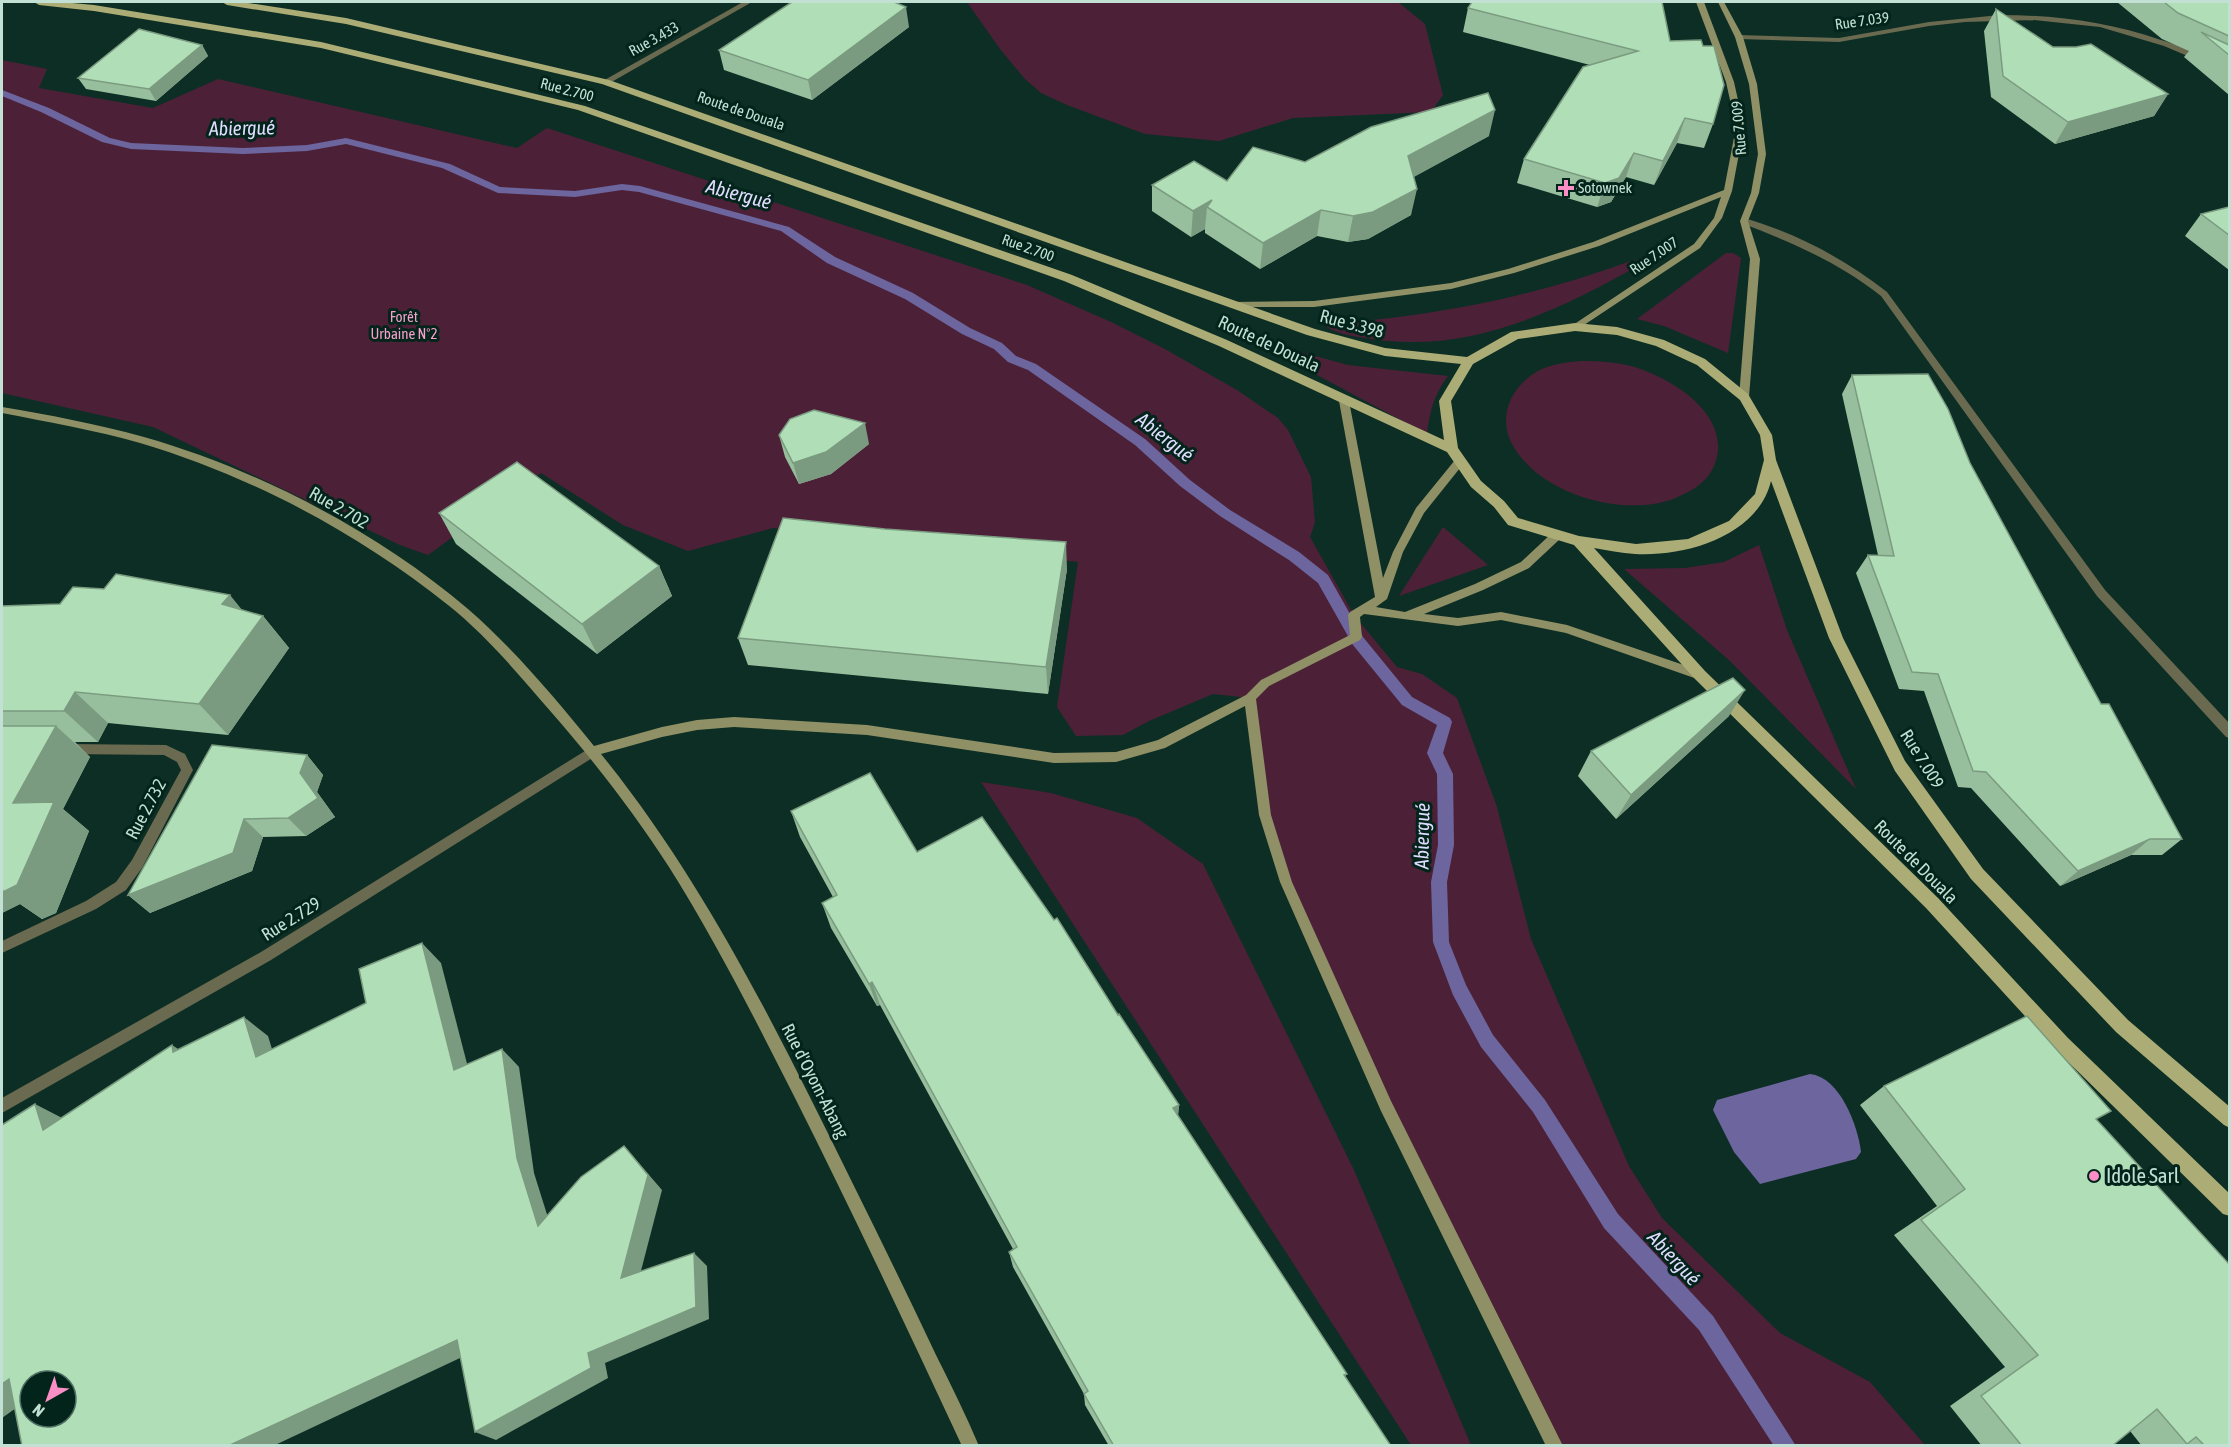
<svg xmlns="http://www.w3.org/2000/svg" width="2231" height="1447" viewBox="0 0 2231 1447" font-family="'Asap Condensed',sans-serif">
  <style>
    .green { fill: #4c2138 }
    .water { fill: #6d659e }
    .lines { fill: none; stroke-linecap: round; stroke-linejoin: round }
    .stream { fill: #6d659e; fill-rule: evenodd }
    .lane { fill: #6a6a50; fill-rule: evenodd }
    .street { fill: #6a6a50; fill-rule: evenodd }
    .secondary { fill: #8f9065; fill-rule: evenodd }
    .primary { fill: #acad76; fill-rule: evenodd }
    .wall { fill: #97bf9d }
    .shaded-wall { fill: #7b9b80 }
    .building { fill: #b0deb7; stroke: #7b9b80; stroke-width: 1.5; fill-rule: evenodd }
    .poi-dot { fill: #fb8fc5; stroke: #03241a; stroke-width: 2 }
    .labels { text-anchor: middle; stroke-width: 6; stroke-linejoin: round; paint-order: stroke }
    .far-street-label { font-size: 15px; fill: #c2e0d4; stroke: #03241a }
    .far-poi-label { font-size: 15px; fill: #c2e0d4; stroke: #03241a; text-anchor: start }
    .far-park-label { font-size: 15px; fill: #f99fcb; stroke: #03241a }
    .street-label { font-size: 18px; fill: #c2e0d4; stroke: #03241a }
    .water-label { font-size: 20px; font-style: italic; fill: #dfdcff; stroke: #03241a }
    .near-poi-label { font-size: 21px; fill: #c2e0d4; stroke: #03241a; text-anchor: start }
  </style>
  <rect width="100%" height="100%" fill="#0d2e24"/>
  <g class="green">
    <polygon points="967,2 1398,2 1425,24 1443,95 1431,112 1293,118 1219,141 1145,134 1067,105 1041,93 1024,78 1000,49"/>
    <polygon points="2,60 47,69 39,88 153,108 218,79 517,148 547,128 1027,285 1111,322 1163,348 1237,390 1278,418 1288,430 1311,477 1315,522 1310,537 1354,615 1397,667 1422,674 1457,698 1497,807 1531,939 1629,1166 1662,1218 1780,1333 1870,1382 1925,1445 1555,1445 1286,882 1265,815 1250,698 1213,694 1149,721 1123,735 1076,736 1057,707 1078,562 773,528 688,551 623,525 541,473 428,555 400,545 153,427 2,393"/>
    <polygon points="1726,253 1733,253 1741,258 1728,353 1664,326 1637,319"/>
    <path d="M1640,260L1641,264C1557,312 1465,356 1365,338C1352,336 1332,333 1323,324C1429,317 1530,298 1631,261Z"/>
    <path d="M1246,337L1348,365L1448,376C1434,395 1430,411 1427,434Z"/>
    <path d="M1582,361C1599,361 1615,362 1631,366C1671,377 1735,416 1714,466C1707,483 1690,492 1673,499C1622,518 1538,493 1512,444C1497,415 1512,386 1538,371C1551,364 1567,362 1582,361Z"/>
    <polygon points="1443,527 1488,565 1399,596"/>
    <polygon points="1759,545 1787,630 1856,789 1730,661 1624,569 1685,568 1724,562"/>
    <polygon points="981,782 1051,793 1137,818 1203,864 1354,1170 1471,1445 1411,1445"/>
  </g>
  <path class="water" d="M1810,1074C1840,1077 1858,1126 1861,1152L1856,1159L1760,1184L1734,1152L1713,1110L1717,1100Z"/>
  <g class="lines">
    <polygon class="stream" points="2,90 49,108 110,138 131,143 243,148 307,145 346,138 450,164 500,187 575,191 622,184 640,186 789,227 835,257 913,293 970,328 1002,343 1016,356 1036,364 1145,439 1190,480 1230,510 1299,552 1328,575 1363,637 1412,697 1450,718 1452,722 1443,753 1453,774 1454,845 1447,882 1449,942 1466,985 1493,1035 1545,1100 1618,1214 1713,1316 1796,1446 1774,1446 1699,1330 1604,1228 1533,1112 1481,1047 1453,995 1433,942 1431,882 1438,845 1437,774 1427,753 1437,725 1402,705 1353,645 1318,583 1289,560 1220,516 1180,486 1135,445 1028,370 1008,362 994,349 962,334 905,299 827,263 781,231 639,192 622,190 575,197 498,193 442,168 346,144 307,151 243,154 131,149 102,142 41,112 2,96"/>
    <path class="lane" d="M1744,218C1796,233 1845,259 1887,292L2105,590L2230,724V738L2226,737L2097,596L1881,296C1838,262 1791,242 1741,223V219Z"/>
    <g class="street">
      <polygon points="743,2 752,2 608,84 601,82"/>
      <path d="M2000,15C2056,15 2108,22 2161,40C2175,44 2193,50 2204,58L2197,60L2164,46L2100,27L2034,20L1965,22L1929,26L1839,42L1739,39L1735,37L1739,35L1839,38L1929,22Z"/>
      <polygon points="67,744 166,745 185,754 193,770 142,868 126,890 96,909 2,953 2,941 86,901 116,882 132,860 181,770 177,762 164,755 67,754 63,753 61,749 63,745"/>
      <polygon points="593,746 597,747 599,751 597,755 271,960 2,1113 2,1098 261,952"/>
    </g>
    <g class="secondary">
      <polygon points="1696,2 1704,2 1734,82 1744,127 1732,191 1722,218 1700,248 1578,329 1575,330 1570,327 1694,244 1714,218 1721,197 1599,246 1514,273 1451,289 1314,307 1228,307 1228,303 1231,302 1314,301 1451,283 1508,269 1593,242 1724,190 1736,127 1726,82"/>
      <polygon points="1718,2 1724,2 1743,37 1757,84 1766,154 1759,193 1748,221 1760,259 1749,397 1744,400 1739,397 1750,259 1740,221 1751,193 1758,154 1749,84 1735,37"/>
      <path d="M1344,398L1349,401L1383,578L1393,552L1416,508L1455,460L1459,459L1464,463L1424,513L1403,552L1387,599L1376,607L1405,612L1475,584L1521,562L1553,532H1561L1562,535L1561,538L1529,568L1483,590L1424,614L1458,618L1501,612L1567,625L1704,672L1706,675L1704,678L1700,680L1566,633L1501,620L1458,626L1364,614L1360,617L1362,637L1360,640L1269,686L1256,699L1271,815L1292,882L1391,1101L1563,1446H1546L1381,1111L1280,882L1259,815L1245,706L1165,748L1116,762L1054,763L867,735L734,727L697,730L662,737L601,754C705,882 778,1032 851,1180C880,1238 908,1296 936,1355C951,1385 966,1415 979,1446H962C907,1328 852,1211 794,1096C755,1019 715,940 669,867C634,813 594,761 552,713C519,675 487,636 448,605C358,533 251,476 140,443C94,430 48,422 2,413V407C50,415 97,424 144,437C257,469 378,532 468,609C514,649 555,698 594,746L662,727L697,720L734,717L867,725L1054,753L1116,752L1158,740L1246,695L1261,680L1350,635L1348,615L1350,612L1375,597L1339,401Z"/>
    </g>
    <path class="primary" d="M34,2H61L94,5L321,42L585,106L1072,275L1227,340L1444,440L1439,401L1461,364L1385,356L1307,335L602,84L346,24L227,5L222,2H242L346,18L609,80L1315,329L1385,348L1467,357L1511,332L1575,323L1617,327L1664,340L1705,359L1748,394L1772,435L1776,460L1843,638L1905,761L1983,869L2128,1020L2230,1107V1128L2224,1125L2116,1032L1971,879L1895,771L1829,638L1771,481C1758,536 1685,557 1635,554C1621,553 1607,550 1594,548L1705,671L1938,898L2068,1038L2230,1194V1216L2223,1214L2056,1050L1926,908L1695,679L1574,545L1508,525L1494,507L1471,487L1447,452L1219,346L1064,281L578,110L321,48L94,11L39,5ZM1575,331L1617,335L1656,346L1697,365L1740,400L1760,435L1764,460L1755,494L1729,521L1688,539L1636,544L1579,536L1518,518L1504,501L1481,481L1458,448L1451,401L1473,364L1518,339Z"/>
  </g>
  <g class="wall">
    <polygon points="2117,2 2229,2 2229,95 2184,57 2189,51 2162,39"/>
    <polygon points="1468,8 1670,41 1713,124 1704,148 1677,143 1654,185 1626,177 1611,202 1597,207 1517,183 1524,159 1590,65 1463,32"/>
    <polygon points="1996,9 2053,47 2168,94 2154,116 2055,144 1991,97 1984,31"/>
    <polygon points="909,27 812,100 724,70 719,50"/>
    <polygon points="202,45 208,56 156,101 86,89 78,78"/>
    <polygon points="1489,136 1413,177 1411,215 1368,239 1348,242 1317,236 1260,269 1205,233 1205,229 1191,237 1152,211 1152,185 1227,181 1305,162"/>
    <polygon points="2229,207 2229,270 2185,236 2201,214"/>
    <polygon points="1852,375 1970,463 2101,704 2182,839 2162,855 2131,855 2060,886 1971,788 1958,787 1924,691 1899,689 1856,573 1868,555 1878,555 1842,394"/>
    <polygon points="779,435 869,444 831,474 799,484 785,457"/>
    <polygon points="439,513 659,566 672,596 597,654 456,544"/>
    <polygon points="885,529 1067,569 1048,694 748,665 738,638"/>
    <polygon points="2,606 242,610 263,616 289,648 228,735 108,723 98,742 75,742 90,757 63,809 89,831 56,913 42,919 20,904 2,913"/>
    <polygon points="1729,716 1616,819 1578,776 1591,751"/>
    <polygon points="307,755 323,775 317,792 335,817 306,836 263,837 252,871 150,913 128,895"/>
    <polygon points="791,811 917,852 1118,1015 1179,1105 1178,1116 1347,1374 1345,1376 1391,1446 1109,1446 1085,1405 1084,1394 1013,1267 1009,1252 1013,1249 880,1005 877,1006 831,928 822,903 833,897 800,837"/>
    <polygon points="1884,1086 2097,1119 2229,1446 2142,1446 2130,1431 2112,1446 1982,1446 1950,1406 2005,1367 1894,1235 1937,1206 1860,1105"/>
  </g>
  <g class="shaded-wall">
    <polygon points="906,7 909,27 812,100 808,80"/>
    <polygon points="202,45 208,56 156,101 149,89"/>
    <polygon points="2168,94 2154,116 2055,144 2068,122"/>
    <polygon points="1495,110 1489,136 1403,183 1408,156"/>
    <polygon points="1685,118 1677,143 1654,185 1663,161"/>
    <polygon points="1634,153 1626,177 1611,202 1597,207 1605,183"/>
    <polygon points="1417,189 1411,215 1368,239 1348,242 1353,216"/>
    <polygon points="1212,200 1207,207 1205,229 1191,237 1193,211"/>
    <polygon points="1321,210 1317,236 1260,269 1263,243"/>
    <polygon points="865,423 869,444 831,474 799,484 793,463"/>
    <polygon points="1066,542 1067,569 1048,694 1046,667"/>
    <polygon points="659,566 672,596 597,654 582,624"/>
    <polygon points="230,595 255,626 263,616 289,648 228,735 199,704 222,604"/>
    <polygon points="1745,690 1729,716 1616,819 1631,795"/>
    <polygon points="75,692 108,723 98,742 64,711"/>
    <polygon points="56,726 90,757 63,809 89,831 56,913 42,919 20,904 2,913 2,876 13,803"/>
    <polygon points="307,755 323,775 317,792 335,817 306,836 288,818 300,773"/>
    <polygon points="244,819 263,837 252,871 150,913 128,895"/>
    <polygon points="2150,839 2131,855 2060,886 2078,871"/>
    <polygon points="422,943 441,963 473,1087 454,1070"/>
    <polygon points="872,982 880,1005 877,1006 869,984"/>
    <polygon points="244,1017 268,1036 280,1075 256,1057"/>
    <polygon points="172,1045 198,1062 173,1052"/>
    <polygon points="502,1049 519,1067 534,1173 555,1240 538,1226 517,1158"/>
    <polygon points="35,1104 66,1120 43,1130"/>
    <polygon points="1179,1105 1177,1124 1173,1108"/>
    <polygon points="624,1146 662,1190 636,1290 621,1278"/>
    <polygon points="694,1253 707,1266 709,1319 605,1363 608,1378 496,1440 475,1432 588,1353"/>
    <polygon points="457,1340 477,1350 273,1446 228,1446"/>
    <polygon points="9,1379 30,1398 2,1418 2,1384"/>
  </g>
  <g class="building">
    <polygon points="792,2 894,2 906,7 808,80 719,50"/>
    <polygon points="1472,2 1662,2 1670,41 1701,40 1703,46 1714,46 1724,85 1713,124 1685,118 1663,161 1634,153 1619,178 1605,183 1524,159 1583,67 1638,51 1468,8"/>
    <polygon points="2164,2 2229,2 2229,36 2178,13"/>
    <polygon points="1996,9 2053,47 2076,47 2091,44 2168,94 2068,122 2003,76"/>
    <polygon points="139,29 202,45 149,89 78,78"/>
    <polygon points="2201,32 2229,45 2229,55"/>
    <polygon points="1488,93 1495,110 1408,156 1417,189 1373,212 1353,216 1321,210 1263,243 1207,207 1212,200 1193,211 1152,185 1194,161 1227,181 1253,147 1305,162 1371,127"/>
    <polygon points="2229,207 2229,235 2201,214"/>
    <polygon points="1928,374 1948,409 1970,463 2101,704 2109,704 2182,839 2150,839 2078,871 1986,772 1973,771 1938,674 1912,672 1868,555 1894,556 1852,375"/>
    <polygon points="814,410 865,423 826,452 793,463 779,435 790,419"/>
    <polygon points="517,462 659,566 582,624 439,513"/>
    <polygon points="783,518 885,529 1066,542 1046,667 738,638"/>
    <polygon points="116,574 230,595 222,604 263,616 199,704 75,692 64,711 2,711 2,606 60,604 73,587 104,589"/>
    <polygon points="1733,678 1745,690 1631,795 1591,751"/>
    <polygon points="2,726 56,726 13,803 54,802 17,885 3,892 2,888"/>
    <polygon points="212,745 307,755 300,773 318,798 288,818 244,819 233,853 128,895"/>
    <polygon points="870,773 917,852 982,817 1054,920 1057,918 1118,1015 1119,1014 1179,1105 1173,1108 1347,1374 1344,1375 1391,1446 1114,1446 1084,1394 1088,1391 1009,1252 1017,1247 872,982 869,984 822,903 837,895 791,811"/>
    <path d="M422,943L454,1070L502,1049L517,1158L538,1226L581,1177L624,1146L648,1175L621,1278L694,1253L696,1307L588,1353L591,1368L475,1432L457,1340L228,1446H22L9,1379L2,1384V1125L35,1104L43,1130L172,1045L173,1052L244,1017L256,1057L366,1003L359,969ZM30,1381H66V1417H30Z"/>
    <polygon points="2027,1016 2111,1111 2096,1119 2229,1264 2229,1446 2205,1446 2196,1437 2187,1444 2157,1409 2112,1446 2022,1446 1981,1396 2038,1355 1921,1220 1965,1189 1884,1086"/>
  </g>
  <g class="poi-dot">
    <path d="M1563 179h6v6h6v6h-6v6h-6v-6h-6v-6h6z"/>
    <circle cx="2094" cy="1176" r="6"/>
  </g>
  <g class="labels">
    <g class="far-street-label">
      <text transform="translate(1862 21) rotate(-8)" y="5">Rue 7.039</text>
      <text transform="translate(654 39) rotate(-29)" y="5">Rue 3.433</text>
      <text transform="translate(567 90) rotate(15)" y="5">Rue 2.700</text>
      <text transform="translate(741 111) rotate(19)" y="5">Route de Douala</text>
      <text transform="translate(1739 128) rotate(-95)" y="5">Rue 7.009</text>
      <text transform="translate(1028 248) rotate(20)" y="5">Rue 2.700</text>
      <text transform="translate(1654 256) rotate(-34)" y="5">Rue 7.007</text>
    </g>
    <g class="far-poi-label">
      <text x="1578" y="193">Sotownek</text>
    </g>
    <g class="far-park-label">
      <text x="404" y="322">Forêt<tspan x="404" dy="17">Urbaine N°2</tspan></text>
    </g>
    <g class="street-label">
      <text transform="translate(1352 324) rotate(15)" y="6">Rue 3.398</text>
      <text transform="translate(1269 344) rotate(25)" y="6">Route de Douala</text>
      <text transform="translate(339 508) rotate(30)" y="6">Rue 2.702</text>
      <text transform="translate(1922 759) rotate(58)" y="6">Rue 7.009</text>
      <text transform="translate(146 809) rotate(-62)" y="6">Rue 2.732</text>
      <text transform="translate(1916 862) rotate(45)" y="6">Route de Douala</text>
      <text transform="translate(291 919) rotate(-32)" y="6">Rue 2.729</text>
      <text transform="translate(815 1081) rotate(63)" y="6">Rue d'Oyom-Abang</text>
    </g>
    <g class="water-label">
      <text transform="translate(242 128) rotate(-1)" y="7">Abiergué</text>
      <text transform="translate(739 194) rotate(15)" y="7">Abiergué</text>
      <text transform="translate(1165 437) rotate(38)" y="7">Abiergué</text>
      <text transform="translate(1422 836) rotate(-89)" y="7">Abiergué</text>
      <text transform="translate(1674 1258) rotate(47)" y="7">Abiergué</text>
    </g>
    <g class="near-poi-label">
      <text x="2106" y="1183">Idole Sarl</text>
    </g>
  </g>
  <rect width="2231" height="1447" fill="none" stroke="#c2e0d4" stroke-width="6"/>
  <g transform="translate(48 1399) rotate(220)"><circle r="28" fill="#03241a" stroke="#4f6f64" stroke-width="1.5"/>
  <path d="M0-4.5L10 22L0 15L-10 22Z" fill="#fb8fc5"/>
  <text y="-9" font-size="16" font-weight="bold" text-anchor="middle" fill="#c2e0d4">N</text>
  </g>
</svg>
